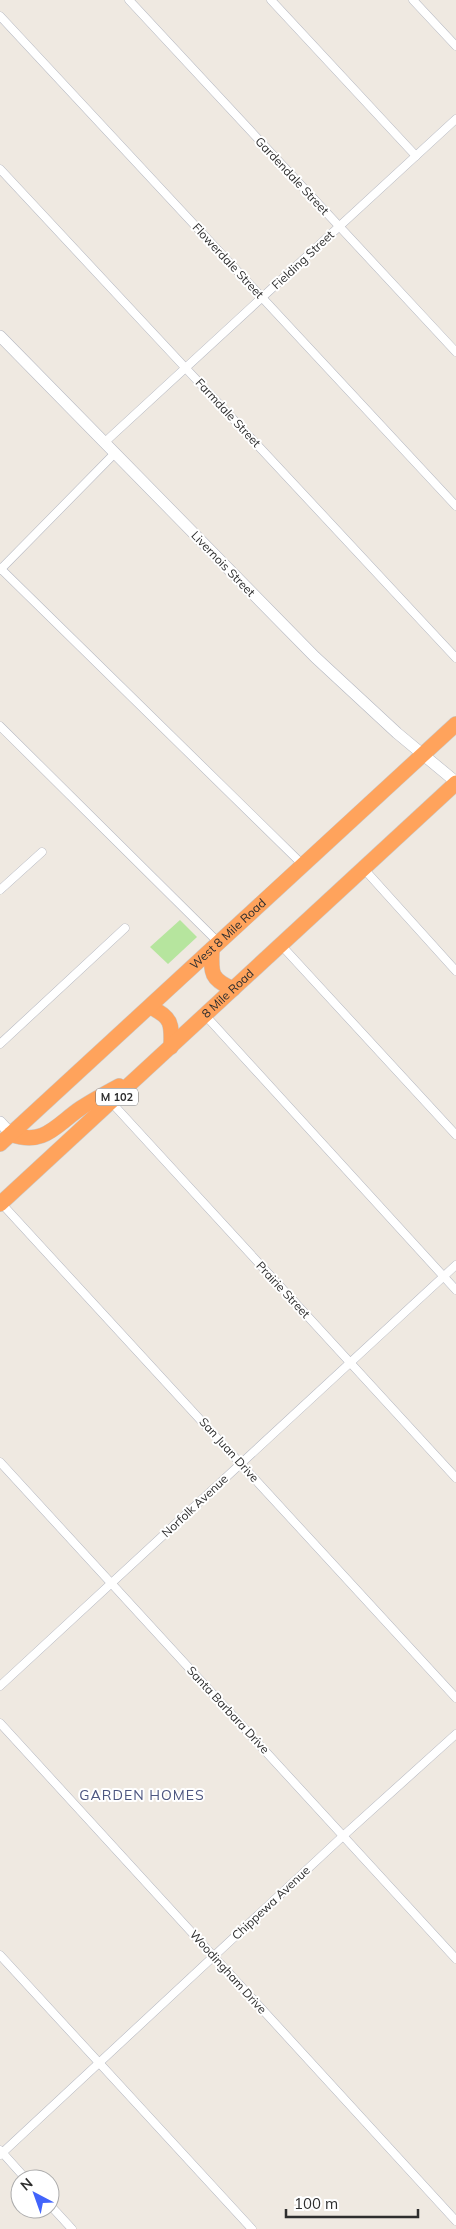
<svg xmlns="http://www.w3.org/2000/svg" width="456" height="2229" viewBox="0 0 456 2229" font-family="Mulish,sans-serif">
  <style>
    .green { fill: #b6e59e }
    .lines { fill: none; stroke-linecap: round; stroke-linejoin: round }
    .street-casing { stroke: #b4b7c1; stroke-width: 9 }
    .secondary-casing { stroke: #b4b7c1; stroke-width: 12 }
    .highway-casing { stroke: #c9c9c9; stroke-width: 16 }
    .street { stroke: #fff; stroke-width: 8 }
    .secondary { stroke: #fff; stroke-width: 11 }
    .highway { stroke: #ffa35c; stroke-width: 15 }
    .labels { text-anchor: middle; stroke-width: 4; stroke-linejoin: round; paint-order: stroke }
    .shield { fill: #fff; stroke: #6d6d6d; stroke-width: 1 }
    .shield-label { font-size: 11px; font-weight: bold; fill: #2e2e2e }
    .street-label { font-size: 12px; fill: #2e2e2e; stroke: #fff }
    .neighbourhood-label { font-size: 14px; letter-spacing: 1px; fill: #4d5680; stroke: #fff }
  </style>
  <rect width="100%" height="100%" fill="#efe9e1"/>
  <polygon class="green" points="180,920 197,937 168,964 150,947"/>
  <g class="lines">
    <defs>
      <g id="street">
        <polyline points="129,0 456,352"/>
        <polyline points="271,0 416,156"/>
        <polyline points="413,0 456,46"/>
        <polyline points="0,16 456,506"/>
        <polyline points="0,169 456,658"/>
        <polyline points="105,442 456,119"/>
        <polyline points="0,568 303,865"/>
        <polyline points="0,570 115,453"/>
        <polyline points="0,726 219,943"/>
        <polyline points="364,869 456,971"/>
        <polyline points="0,890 42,852"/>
        <polyline points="281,945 456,1135"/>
        <polyline points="205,1015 456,1290"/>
        <polyline points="0,1044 125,928"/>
        <polyline points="111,1102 456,1478"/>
        <polyline points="1,1203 456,1698"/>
        <polyline points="0,1462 456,1959"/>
        <polyline points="0,1686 456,1265"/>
        <polyline points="0,1723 456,2221"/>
        <polyline points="0,1955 252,2229"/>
        <polyline points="0,2150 26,2179"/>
        <polyline points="0,2155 343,1836 456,1734"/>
        <polyline points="50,2205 72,2229"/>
      </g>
      <g id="secondary">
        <polyline points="0,336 315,657 397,733 456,782"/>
        <polyline points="0,1122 11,1134"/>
      </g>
      <g id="highway">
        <path d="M212,949C211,973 210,979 233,989"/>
        <path d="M150,1007C172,1017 172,1024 171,1047"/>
        <path d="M11,1134C44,1147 57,1124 81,1108C93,1100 106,1093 119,1086"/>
        <path id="s1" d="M0,1144L456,724"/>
        <path id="s2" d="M0,1204L456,783"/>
      </g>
    </defs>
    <use href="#street" class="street-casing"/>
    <use href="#secondary" class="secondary-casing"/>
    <use href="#highway" class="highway-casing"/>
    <use href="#street" class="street"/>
    <use href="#secondary" class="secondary"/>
    <use href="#highway" class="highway"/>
  </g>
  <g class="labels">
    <rect class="shield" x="96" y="1088.5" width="42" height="17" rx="4"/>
    <g class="shield-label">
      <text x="117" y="1101">M 102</text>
    </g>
    <g class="street-label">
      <text transform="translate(292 176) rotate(47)" y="4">Gardendale Street</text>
      <text transform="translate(303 260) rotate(-43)" y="4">Fielding Street</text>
      <text transform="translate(228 261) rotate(47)" y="4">Flowerdale Street</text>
      <text transform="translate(228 413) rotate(47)" y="4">Farmdale Street</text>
      <text transform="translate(223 564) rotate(46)" y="4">Livernois Street</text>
      <text dy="4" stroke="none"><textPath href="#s1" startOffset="310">West 8 Mile Road</textPath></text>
      <text dy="4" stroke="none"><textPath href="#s2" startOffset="310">8 Mile Road</textPath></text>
      <text transform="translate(283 1290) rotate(47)" y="4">Prairie Street</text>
      <text transform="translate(229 1450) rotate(48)" y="4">San Juan Drive</text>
      <text transform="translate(195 1506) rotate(-43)" y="4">Norfolk Avenue</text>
      <text transform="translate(228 1710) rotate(47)" y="4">Santa Barbara Drive</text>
      <text transform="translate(271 1903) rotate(-43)" y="4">Chippewa Avenue</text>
      <text transform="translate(228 1972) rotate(48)" y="4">Woodingham Drive</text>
    </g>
    <g class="neighbourhood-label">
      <text x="142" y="1800">GARDEN HOMES</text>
    </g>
  </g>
  <g transform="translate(35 2194) rotate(319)"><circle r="24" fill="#ffffff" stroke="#ababab"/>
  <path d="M0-4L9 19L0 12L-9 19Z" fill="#4264fb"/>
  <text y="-8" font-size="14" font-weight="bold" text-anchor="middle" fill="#2e2e2e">N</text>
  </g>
  <path d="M286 2209v8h132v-8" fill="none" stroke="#2e2e2e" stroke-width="2.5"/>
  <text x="294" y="2209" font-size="15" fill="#2e2e2e" stroke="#ffffff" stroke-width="4" paint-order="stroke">100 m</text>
</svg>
